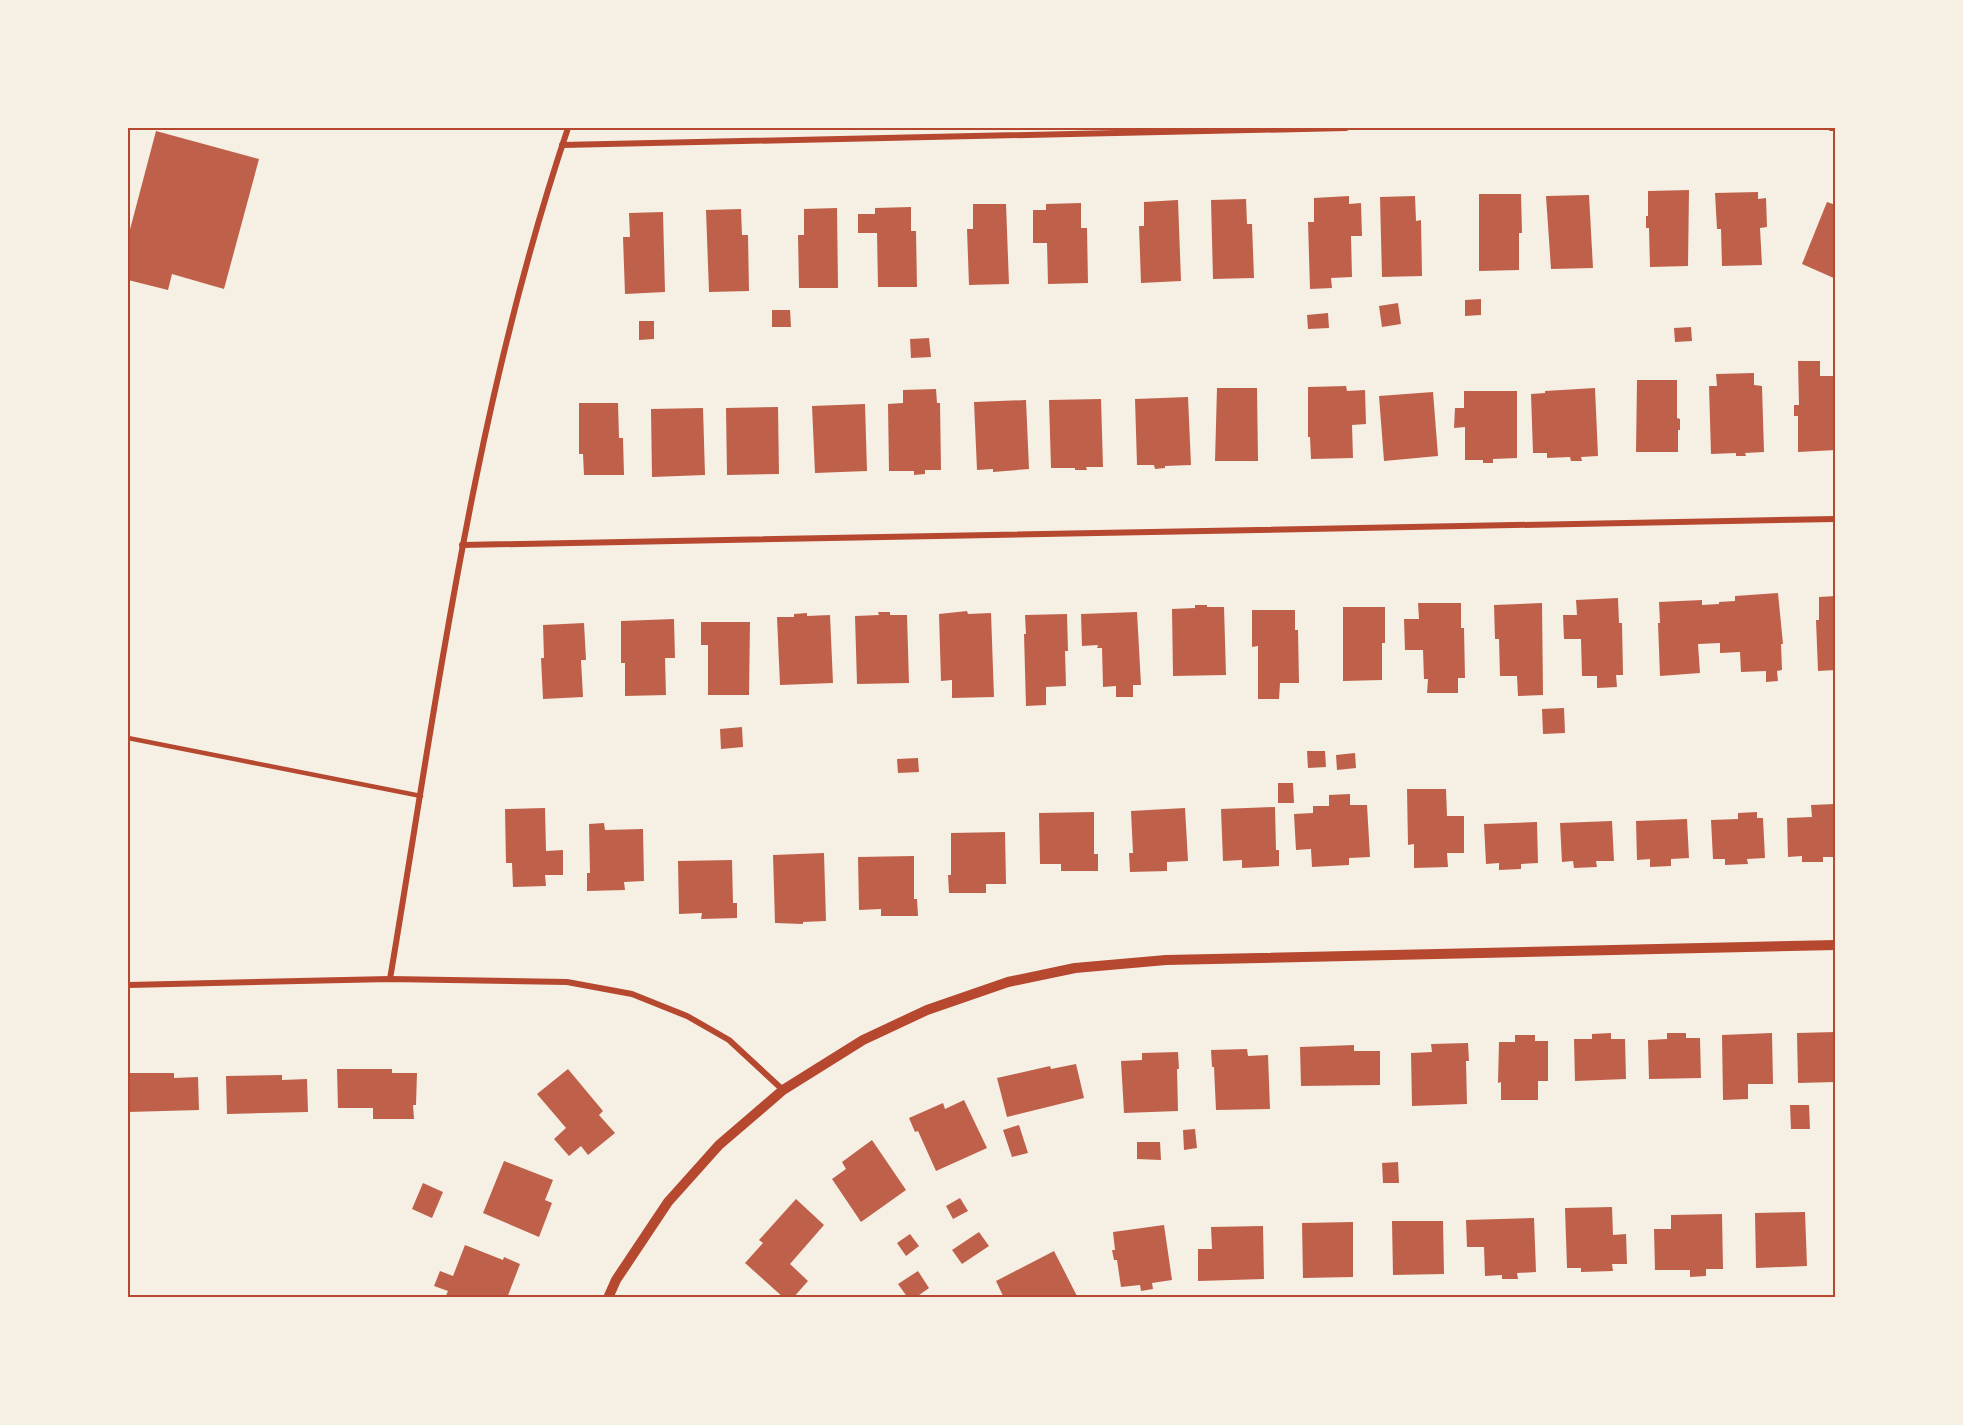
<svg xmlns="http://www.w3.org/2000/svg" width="1963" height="1425" viewBox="0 0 1963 1425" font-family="Rubik,sans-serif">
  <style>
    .building { fill: #bf614a }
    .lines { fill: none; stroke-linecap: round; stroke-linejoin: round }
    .service { stroke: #b5482f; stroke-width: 4.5 }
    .minor { stroke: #b5482f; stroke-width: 6 }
    .tertiary { stroke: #b5482f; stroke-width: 10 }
    .neatline { fill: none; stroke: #b5482f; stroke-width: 2 }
  </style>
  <rect width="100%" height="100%" fill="#f6efe4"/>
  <g class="building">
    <polygon points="156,131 259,159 224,289 172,274 168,290 128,280 128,237"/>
    <polygon points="1689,190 1688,266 1650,267 1649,228 1646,228 1646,216 1648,216 1648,191"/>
    <polygon points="1758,192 1758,199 1766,198 1767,227 1760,228 1762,265 1722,266 1721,229 1717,229 1715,193"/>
    <polygon points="1479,194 1521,194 1522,233 1519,233 1519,270 1479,271"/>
    <polygon points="1589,195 1593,268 1551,269 1546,196"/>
    <polygon points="1349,196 1349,204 1361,203 1362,236 1351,236 1352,277 1331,278 1332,288 1310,289 1308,222 1314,222 1314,198"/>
    <polygon points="1415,196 1416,221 1421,220 1422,276 1382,277 1380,197"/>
    <polygon points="1246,199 1247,224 1252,224 1254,278 1213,279 1211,200"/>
    <polygon points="1178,200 1181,281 1141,283 1139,226 1144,226 1144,202"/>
    <polygon points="1827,202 1836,205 1836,279 1802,264"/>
    <polygon points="1081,203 1081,228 1087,228 1088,283 1048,284 1047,243 1033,243 1033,210 1046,210 1046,204"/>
    <polygon points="973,204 1006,204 1009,284 969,285 967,229 973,229"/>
    <polygon points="911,207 911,231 916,231 917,287 878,287 877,233 858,233 858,214 875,214 875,208"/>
    <polygon points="837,208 838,288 799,288 798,235 804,235 804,209"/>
    <polygon points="741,209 742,235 748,235 749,291 709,292 706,210"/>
    <polygon points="663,212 665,292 625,294 623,237 630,237 629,213"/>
    <polygon points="1481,299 1481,315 1465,316 1465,300"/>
    <polygon points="1398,303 1401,324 1382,327 1379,306"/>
    <polygon points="772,310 790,310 791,327 772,327"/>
    <polygon points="1328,313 1329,328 1308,329 1307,315"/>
    <polygon points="639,321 654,321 654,339 639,340"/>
    <polygon points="1691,327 1692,341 1675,342 1674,328"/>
    <polygon points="929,338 931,357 911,358 910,339"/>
    <polygon points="1798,361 1820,361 1820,376 1836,376 1836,450 1798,452 1798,416 1794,416 1794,405 1799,405"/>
    <polygon points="1754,373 1754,385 1762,386 1764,452 1745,453 1746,456 1736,456 1736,453 1711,454 1709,386 1717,386 1716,374"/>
    <polygon points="1637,380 1677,380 1677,418 1680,419 1680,430 1678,430 1678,452 1636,452"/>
    <polygon points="1346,386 1347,391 1365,390 1366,424 1352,425 1353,458 1311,459 1310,437 1308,437 1308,387"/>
    <polygon points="1217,388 1257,388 1258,461 1215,461"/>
    <polygon points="1595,388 1598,456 1581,457 1582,461 1571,461 1570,457 1547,458 1547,453 1533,453 1531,394 1545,393 1545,391"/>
    <polygon points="936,389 937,403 940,403 941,470 925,470 925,474 914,475 914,471 889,471 888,404 903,403 903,390"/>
    <polygon points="1464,391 1517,391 1517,458 1493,459 1493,463 1483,463 1483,460 1465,460 1465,427 1454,428 1455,408 1464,408"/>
    <polygon points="1433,392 1438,456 1384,461 1379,396"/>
    <polygon points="1188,397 1191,465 1165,466 1165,468 1155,469 1154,465 1137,465 1135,399"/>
    <polygon points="1101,399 1103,467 1086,467 1087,470 1075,470 1075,468 1051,468 1049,400"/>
    <polygon points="1026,400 1029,469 993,472 993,469 977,470 974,402"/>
    <polygon points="579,403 618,403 619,438 623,438 624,475 584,475 583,454 579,454"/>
    <polygon points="865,404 867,471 815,473 812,406"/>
    <polygon points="778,407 779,474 727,475 726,408"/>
    <polygon points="703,408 705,475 652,477 651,409"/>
    <polygon points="1778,593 1783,644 1781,644 1782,670 1777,671 1778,681 1766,682 1766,671 1741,672 1740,652 1720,653 1720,643 1698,644 1700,673 1660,676 1658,623 1660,623 1659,602 1702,600 1702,605 1719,604 1719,602 1735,601 1735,596"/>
    <polygon points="1836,596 1836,670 1818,671 1816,620 1819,620 1819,597"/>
    <polygon points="1618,598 1619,623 1622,623 1623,675 1616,675 1617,687 1597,688 1597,676 1582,676 1581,639 1564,639 1563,615 1577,615 1576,600"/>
    <polygon points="1418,603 1461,603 1461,628 1464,628 1465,678 1458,678 1458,693 1427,693 1428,679 1424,679 1423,650 1405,650 1404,619 1419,619"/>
    <polygon points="1542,603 1543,695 1518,696 1517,676 1500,676 1499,639 1495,639 1494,605"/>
    <polygon points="1195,605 1207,605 1207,607 1224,607 1226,675 1173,676 1172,609 1195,608"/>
    <polygon points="1343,607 1385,607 1385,643 1382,643 1382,680 1343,681"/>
    <polygon points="1252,610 1295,610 1295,630 1298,630 1299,683 1280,683 1279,699 1258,699 1258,646 1252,647"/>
    <polygon points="967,611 968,614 991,613 994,697 952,698 952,680 941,681 939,614"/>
    <polygon points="878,612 890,612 890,615 907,615 909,683 857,684 855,616 879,615"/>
    <polygon points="1137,612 1141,685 1133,685 1133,697 1116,697 1116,686 1103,687 1102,648 1097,648 1098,645 1082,646 1081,614"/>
    <polygon points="807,613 807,616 830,615 833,683 780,685 777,617 794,617 794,614"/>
    <polygon points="1067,614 1068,651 1065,651 1066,686 1046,687 1046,705 1026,706 1024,634 1026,634 1025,615"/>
    <polygon points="674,619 675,658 665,658 666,695 625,696 625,663 621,663 621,621"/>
    <polygon points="701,622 750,622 749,695 708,695 708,645 701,645"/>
    <polygon points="584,623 586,660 581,660 583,697 543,699 541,658 544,658 543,625"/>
    <polygon points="1564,708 1565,733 1543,734 1542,709"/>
    <polygon points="742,727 743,747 721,749 720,729"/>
    <polygon points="1307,751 1325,751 1326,767 1308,768"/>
    <polygon points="1355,753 1356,768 1337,770 1336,755"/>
    <polygon points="918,758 919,772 898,773 897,759"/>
    <polygon points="1278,783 1293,783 1294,803 1278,803"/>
    <polygon points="1407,789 1446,789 1447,816 1464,816 1464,853 1447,853 1448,867 1414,868 1414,844 1408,845"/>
    <polygon points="1350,794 1350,805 1367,805 1370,857 1349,858 1349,865 1312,867 1311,849 1296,850 1294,814 1313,813 1313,806 1329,806 1329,795"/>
    <polygon points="1835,804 1836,857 1823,857 1823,862 1802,862 1802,856 1788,857 1787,818 1812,817 1811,805"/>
    <polygon points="1275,807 1276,850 1279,850 1279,866 1242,868 1242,860 1223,861 1221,809"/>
    <polygon points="545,808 546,851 563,850 563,875 545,875 546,886 513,887 512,863 506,863 505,809"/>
    <polygon points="1185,808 1188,861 1167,862 1167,871 1130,872 1129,853 1133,853 1131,811"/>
    <polygon points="1094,812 1094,854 1098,854 1098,871 1061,871 1061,864 1040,864 1039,813"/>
    <polygon points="1757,812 1757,818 1763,818 1765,858 1747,859 1748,864 1725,865 1725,859 1713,859 1711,820 1738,819 1738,813"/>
    <polygon points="1687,819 1689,858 1671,859 1671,866 1650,867 1650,859 1637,860 1636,821"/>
    <polygon points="1612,821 1614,861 1596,861 1597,867 1574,868 1573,861 1562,862 1560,823"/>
    <polygon points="1537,822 1538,863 1521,864 1521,869 1499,870 1499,863 1486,864 1484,824"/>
    <polygon points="604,823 605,830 643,829 644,881 624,882 625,890 587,891 587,873 590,873 589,824"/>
    <polygon points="1005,832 1006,884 986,884 986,893 949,893 948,875 951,875 951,833"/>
    <polygon points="824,853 826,921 803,922 803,924 775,923 773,855"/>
    <polygon points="914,856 914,899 917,899 918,916 881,916 881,909 859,910 858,857"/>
    <polygon points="732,860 733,903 737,903 737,918 701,919 702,913 679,914 678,861"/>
    <polygon points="1836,1032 1836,1082 1798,1083 1797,1033"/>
    <polygon points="1611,1033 1611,1039 1625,1039 1626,1079 1575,1081 1574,1039 1592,1039 1592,1034"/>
    <polygon points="1667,1033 1686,1033 1686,1038 1700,1038 1701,1078 1649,1079 1648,1040 1667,1039"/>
    <polygon points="1772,1033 1773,1084 1748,1084 1748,1099 1723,1100 1722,1035"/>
    <polygon points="1515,1035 1535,1035 1535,1041 1548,1041 1548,1081 1538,1081 1538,1100 1501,1100 1501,1082 1498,1083 1499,1042 1515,1042"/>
    <polygon points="1468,1043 1469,1061 1466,1061 1467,1104 1412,1106 1411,1053 1432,1052 1431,1044"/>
    <polygon points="1354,1045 1354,1051 1380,1051 1380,1085 1301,1086 1300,1047"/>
    <polygon points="1247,1049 1248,1056 1268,1055 1270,1109 1216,1110 1214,1067 1212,1067 1211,1050"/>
    <polygon points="1178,1052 1179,1069 1177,1069 1178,1111 1124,1113 1121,1061 1142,1060 1142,1053"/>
    <polygon points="1076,1064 1084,1098 1007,1117 997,1078 1050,1066 1051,1069"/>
    <polygon points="337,1069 392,1069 392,1073 417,1073 416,1105 413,1105 414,1119 373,1119 373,1108 338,1108"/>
    <polygon points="568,1069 603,1111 599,1115 615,1133 588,1155 581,1146 569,1156 554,1139 566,1128 537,1094"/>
    <polygon points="128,1073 174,1073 174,1078 198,1077 199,1110 128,1112"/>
    <polygon points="282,1075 282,1080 307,1079 308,1112 227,1114 226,1076"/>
    <polygon points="964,1100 987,1148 936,1171 918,1131 915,1132 909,1118 943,1103 945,1109"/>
    <polygon points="1790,1105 1809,1105 1810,1129 1791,1129"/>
    <polygon points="1019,1125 1028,1153 1012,1157 1003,1130"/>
    <polygon points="1195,1129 1197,1148 1184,1150 1183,1130"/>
    <polygon points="872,1140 906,1190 861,1222 832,1179 846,1169 842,1162"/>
    <polygon points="1137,1142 1160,1142 1161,1160 1137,1159"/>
    <polygon points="504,1161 553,1180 545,1200 552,1203 539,1237 483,1213"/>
    <polygon points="1398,1162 1399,1183 1383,1183 1382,1163"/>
    <polygon points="423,1183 443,1192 432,1218 412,1209"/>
    <polygon points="960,1198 968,1211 953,1219 946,1206"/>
    <polygon points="796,1199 824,1225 790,1264 808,1281 793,1298 784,1298 745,1263 763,1243 759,1240"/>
    <polygon points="1612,1207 1613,1235 1626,1234 1627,1264 1612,1264 1613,1271 1581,1272 1581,1268 1567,1268 1565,1208"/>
    <polygon points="1805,1212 1807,1266 1756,1268 1755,1213"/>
    <polygon points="1722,1214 1723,1269 1706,1269 1706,1276 1690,1277 1690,1270 1655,1270 1654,1229 1671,1229 1671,1215"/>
    <polygon points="1534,1218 1536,1272 1517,1273 1518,1279 1502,1279 1502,1275 1485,1276 1484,1247 1467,1247 1466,1220"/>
    <polygon points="1392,1221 1443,1221 1444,1274 1393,1275"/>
    <polygon points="1353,1222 1353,1277 1303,1278 1302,1223"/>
    <polygon points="1164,1225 1172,1280 1152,1283 1153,1289 1141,1291 1140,1285 1121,1287 1117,1260 1114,1260 1112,1250 1115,1250 1113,1232"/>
    <polygon points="1263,1226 1264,1279 1198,1281 1198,1249 1212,1249 1211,1227"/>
    <polygon points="979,1232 989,1246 962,1264 952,1250"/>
    <polygon points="910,1234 919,1246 906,1256 897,1243"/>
    <polygon points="465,1245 503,1260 504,1257 520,1264 507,1298 445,1298 448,1291 434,1286 440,1271 453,1276"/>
    <polygon points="1054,1251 1078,1298 1004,1298 996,1281"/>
    <polygon points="918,1271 929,1288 915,1298 908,1298 898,1284"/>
  </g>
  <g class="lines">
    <polyline class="service" points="128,738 421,796"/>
    <g class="minor">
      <polyline points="1831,128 1836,128"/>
      <polyline points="562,145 1346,128"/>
      <polyline points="462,545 1836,519"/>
      <path d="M390,979C438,693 475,403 568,128"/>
      <polyline points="128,985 390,979 567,982 632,994 687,1016 729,1040 783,1090"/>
    </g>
    <polyline class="tertiary" points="608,1298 616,1280 668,1202 719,1145 783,1090 863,1040 927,1010 1008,982 1075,968 1166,960 1836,945"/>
  </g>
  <rect width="1963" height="1425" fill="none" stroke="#f6efe4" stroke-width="258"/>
  <rect x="129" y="129" width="1705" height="1167" class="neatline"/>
</svg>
